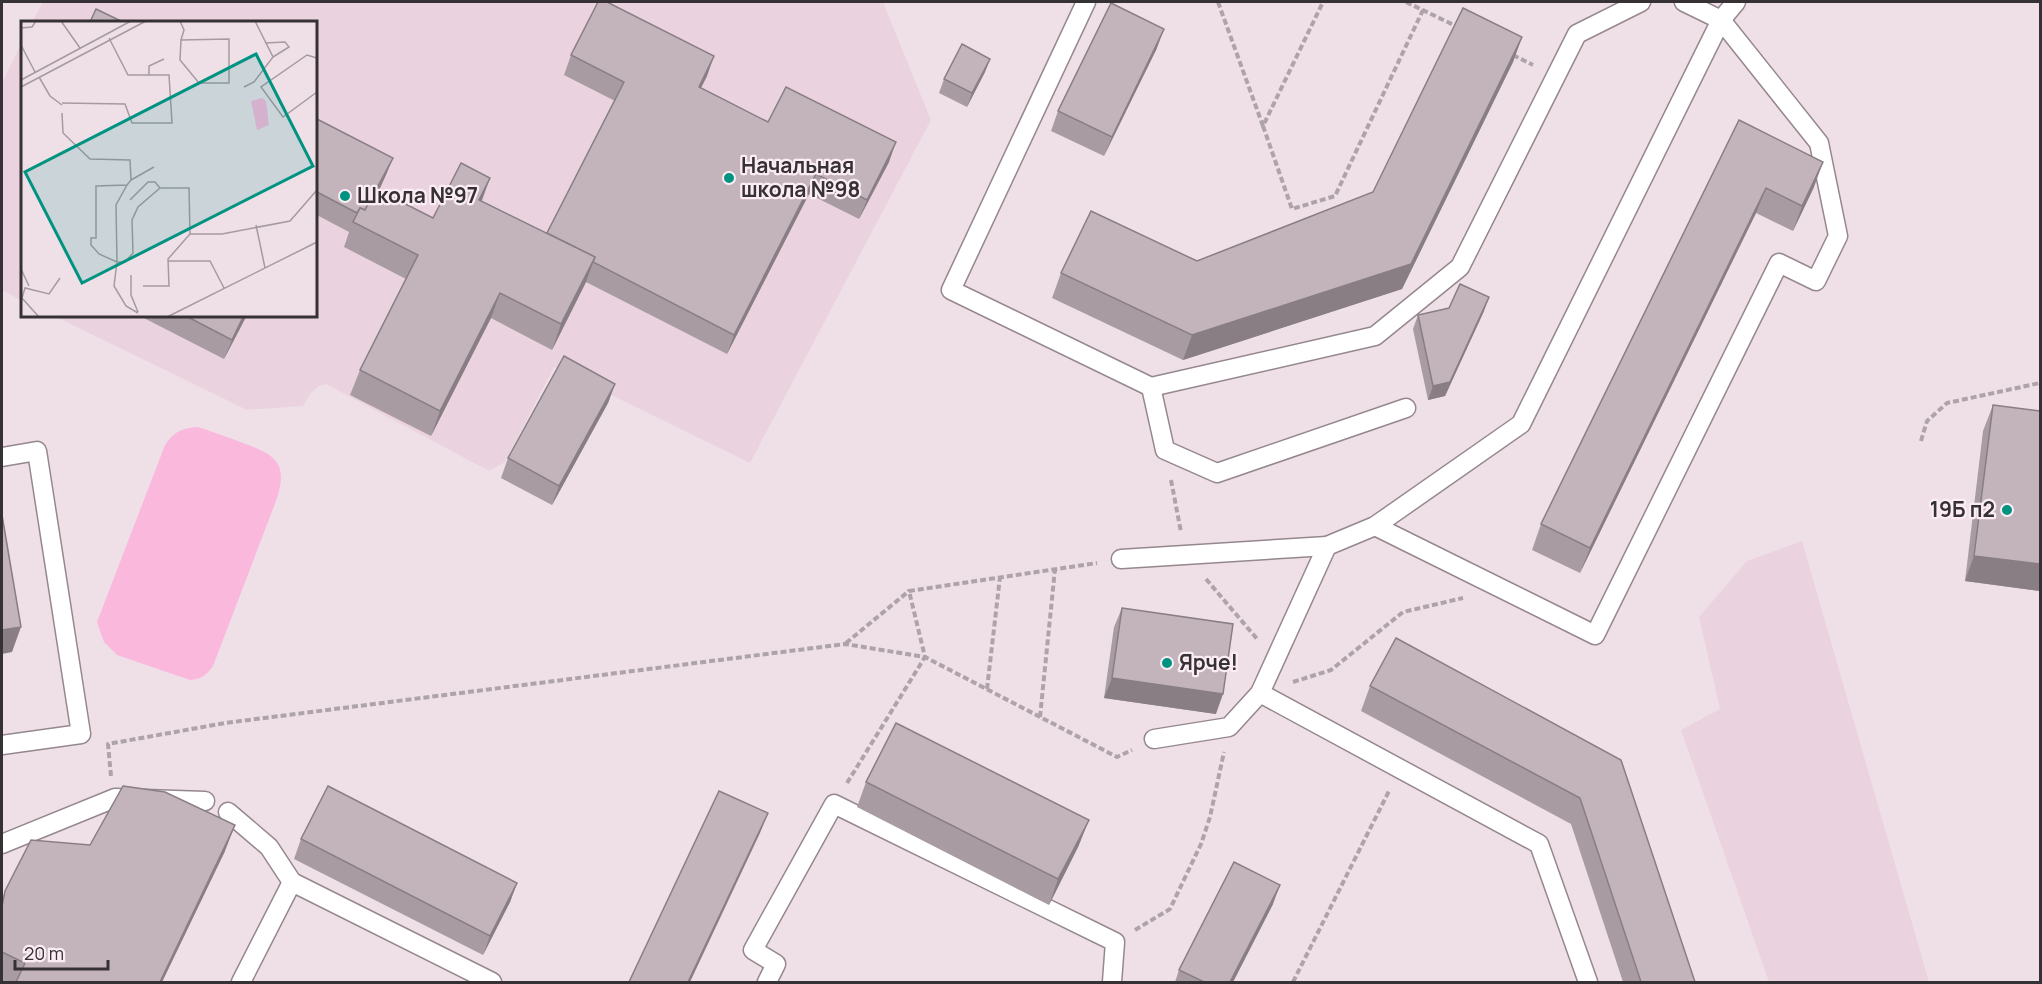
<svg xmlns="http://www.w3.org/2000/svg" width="2042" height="984" viewBox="0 0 2042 984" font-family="Manrope,sans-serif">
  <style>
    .built { fill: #ead3df }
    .green { fill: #f9b8dc }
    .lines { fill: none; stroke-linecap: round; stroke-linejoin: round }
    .service-casing { stroke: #95878e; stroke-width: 21 }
    .path { stroke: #aea3a9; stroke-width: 4; stroke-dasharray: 6 3; stroke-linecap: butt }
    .service { stroke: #fff; stroke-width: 18 }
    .wall { fill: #a89ba2 }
    .shaded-wall { fill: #887e84 }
    .building { fill: #c3b4bc; stroke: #887e84; stroke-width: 1.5 }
    .poi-dot { fill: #009381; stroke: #fcedf5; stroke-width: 2 }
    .labels { text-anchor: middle; stroke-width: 4.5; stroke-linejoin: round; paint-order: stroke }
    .poi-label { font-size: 21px; font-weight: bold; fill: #363134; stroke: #fcedf5; text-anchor: start }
    .inset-road { fill: none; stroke: #a59aa0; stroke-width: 1.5 }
    .view { fill: #009381; fill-opacity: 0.15; stroke: #009381; stroke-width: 3 }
    .inset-edge { fill: none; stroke: #363134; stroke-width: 3 }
  </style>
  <rect width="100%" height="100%" fill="#efe0e8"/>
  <g class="built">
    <polygon points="43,2 883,2 931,120 750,463 554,367 505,462 489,471 326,384 319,386 311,393 303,406 247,410 52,315 315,315 315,22 32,22"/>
    <polygon points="22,42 22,301 2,290 2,83"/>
    <polygon points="1802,541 1929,982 1769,982 1681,730 1720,709 1699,617 1747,561"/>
  </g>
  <path class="green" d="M198,427C213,432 228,437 243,443C276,455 289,463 276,501L213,666C207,675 201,679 190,680L117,655L104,642L97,622L165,445C174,432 182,428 198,427Z"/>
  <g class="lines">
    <defs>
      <g id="service">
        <polyline points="1086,2 951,290 1151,387 1375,336 1460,267 1577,34 1641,2"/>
        <polyline points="1684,2 1721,20 1736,2"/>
        <polyline points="1151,387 1165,450 1217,473 1406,408"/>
        <polyline points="2,457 37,451 81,734 2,745"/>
        <polyline points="1375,526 1521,424 1721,20 1819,143 1838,236 1816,281 1779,263 1595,635 1375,526 1327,546 1260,693 1539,844 1588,982"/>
        <polyline points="1121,559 1327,546"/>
        <polyline points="1154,739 1229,727 1260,693"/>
        <polyline points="228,812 269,847 292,882"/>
        <polyline points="2,844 115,798 205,801"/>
        <polyline points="241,982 292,882 492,982"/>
        <polyline points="767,982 776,964 753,950 834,804 1115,942 1112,982"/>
      </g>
    </defs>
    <use href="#service" class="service-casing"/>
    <g class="path">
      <polyline points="1218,2 1263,126 1323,2"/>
      <polyline points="1406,2 1458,27"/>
      <polyline points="1513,55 1533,65"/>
      <polyline points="1263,126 1292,209 1335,196 1423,10"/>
      <polyline points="1921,441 1927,421 1947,403 2040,383"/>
      <polyline points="1171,480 1181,532"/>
      <polyline points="1206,579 1258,640"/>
      <polyline points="846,643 909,591"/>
      <polyline points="1293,682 1331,670 1403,612 1463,598"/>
      <polyline points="987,689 1000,577"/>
      <polyline points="1040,717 1055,569"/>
      <polyline points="111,776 108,744 225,723 845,644 925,657 1117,757 1132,750"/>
      <polyline points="847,783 925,657 909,591 1097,563"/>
      <polyline points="1135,930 1170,909 1201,844 1210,817 1224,752"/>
      <polyline points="1293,982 1389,791"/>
    </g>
    <use href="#service" class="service"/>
  </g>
  <g class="wall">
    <polygon points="1522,37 1513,62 1402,289 1183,360 1052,298 1061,273 1197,261 1373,192"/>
    <polygon points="1157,48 1104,156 1051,131 1058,111"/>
    <polygon points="571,55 707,76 701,88 768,122 889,162 859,219 809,194 727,354 586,282 552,350 491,318 431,436 350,395 360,370 406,279 344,247 349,232 315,214 315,118 393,158 385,177 379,191 433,218 482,201 547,233 615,101 564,75"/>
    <polygon points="990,59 985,72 967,107 939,93 944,79"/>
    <polygon points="1739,120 1814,187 1793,231 1756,213 1580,573 1532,550 1541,524"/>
    <polygon points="1484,311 1445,396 1428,400 1413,329 1418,315"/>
    <polygon points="138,315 247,315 224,359"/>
    <polygon points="615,384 608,403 552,505 501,478 508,458"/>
    <polygon points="1993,405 2040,411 2040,591 1965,581 1983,431"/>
    <polygon points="1122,608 1216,714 1104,698 1114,627"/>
    <polygon points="1370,686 1621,760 1695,982 1623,982 1571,824 1361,711"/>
    <polygon points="866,782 1079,845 1049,905 857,807"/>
    <polygon points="301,839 517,883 510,902 483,955 294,859"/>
    <polygon points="90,845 225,851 162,982 2,982 2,901 5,891"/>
    <polygon points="1273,904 1233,982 1175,982 1179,970"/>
  </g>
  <g class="shaded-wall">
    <polygon points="1164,29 1157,48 1104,156 1112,137"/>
    <polygon points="1522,37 1513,62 1402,289 1183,360 1192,335 1411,264"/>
    <polygon points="714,56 707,76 691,107 699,87"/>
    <polygon points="990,59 985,72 967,107 972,93"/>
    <polygon points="896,142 889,162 859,219 867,200"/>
    <polygon points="393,158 385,177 361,226 363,216"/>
    <polygon points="1823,162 1814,187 1793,231 1802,206"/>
    <polygon points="816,174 809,194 727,354 734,335"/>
    <polygon points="490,178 481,203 479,200"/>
    <polygon points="1766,188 1756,213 1580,573 1590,548"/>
    <polygon points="595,257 586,282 552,350 561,324"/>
    <polygon points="500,293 491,318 431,436 440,411"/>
    <polygon points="1489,297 1484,311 1445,396 1428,400 1433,386"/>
    <polygon points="244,315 247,315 224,359 232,340"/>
    <polygon points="615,384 608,403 552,505 559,486"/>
    <polygon points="1974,556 2040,564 2040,591 1965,581"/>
    <polygon points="21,627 12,652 2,654 2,630"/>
    <polygon points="1112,678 1223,694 1216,714 1104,698"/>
    <polygon points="768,813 760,833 690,982 688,982"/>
    <polygon points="1089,820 1079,845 1049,905 1058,879"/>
    <polygon points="235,825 225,851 162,982 160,982"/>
    <polygon points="517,883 510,902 483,955 490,936"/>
    <polygon points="1280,885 1273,904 1233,982 1230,982"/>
  </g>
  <g class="building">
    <polygon points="598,2 607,2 714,56 699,87 768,122 786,87 896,142 867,200 816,174 734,335 593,262 595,257 547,233 624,82 571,55"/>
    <polygon points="1111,3 1164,29 1112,137 1058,111"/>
    <polygon points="1463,8 1522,37 1411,264 1192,335 1061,273 1091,211 1197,261 1373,192"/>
    <polygon points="96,9 123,22 90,22"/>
    <polygon points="962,44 990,59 972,93 944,79"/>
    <polygon points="315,118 393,158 365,210 360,208 357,213 315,191"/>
    <polygon points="1739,120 1823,162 1802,206 1766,188 1590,548 1541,524"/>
    <polygon points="461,163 490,178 479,200 595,257 561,324 500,293 440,411 360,370 418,255 353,222 360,208 365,210 376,189 433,218"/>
    <polygon points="1460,284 1489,297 1450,382 1433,386 1418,315 1449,308"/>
    <polygon points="184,315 244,315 232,340"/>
    <polygon points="564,356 615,384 559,486 508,458"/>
    <polygon points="1993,405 2040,411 2040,564 1974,556"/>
    <polygon points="2,515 21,627 2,630"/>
    <polygon points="1122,608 1233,624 1223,694 1112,678"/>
    <polygon points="1396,638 1621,760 1695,982 1641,982 1580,798 1370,686"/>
    <polygon points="896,723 1089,820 1058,879 866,782"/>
    <polygon points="123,786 165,792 235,825 160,982 16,982 25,963 2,952 2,906 5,891 31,840 90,845"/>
    <polygon points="328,786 517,883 490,936 301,839"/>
    <polygon points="719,791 768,813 688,982 629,982"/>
    <polygon points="1234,862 1280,885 1230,982 1204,982 1179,970"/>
  </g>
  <g class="poi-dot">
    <circle cx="729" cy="178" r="6"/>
    <circle cx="345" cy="196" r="6"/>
    <circle cx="2007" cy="510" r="6"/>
    <circle cx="1167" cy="663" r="6"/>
  </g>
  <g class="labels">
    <g class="poi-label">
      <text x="741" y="173">Начальная<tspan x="741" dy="24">школа №98</tspan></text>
      <text x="357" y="203">Школа №97</text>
      <text x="1995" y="517" text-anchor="end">19Б п2</text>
      <text x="1179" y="670">Ярче!</text>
    </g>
  </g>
  <g transform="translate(21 21)">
    <rect width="296" height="296" fill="#efe0e8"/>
    <path d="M241,77L245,80L248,104L236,109L230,80Z" fill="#f9b8dc"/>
    <path class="inset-road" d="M40,0L59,27M159,0L163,9L160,19L159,39L178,62H208V18L160,19M0,7L11,6L15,0M88,17L107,54H128V45L143,38M244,22L264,21L268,26L252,36M0,24L14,51M296,37L286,34L240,66L262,96L296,71M18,56L29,75L41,84M0,59L110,0M0,66L125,0M223,66L233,61L252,36L234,0M41,82L104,83L111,102H151L148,54H128M41,92L42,112L69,138L109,139L110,159L106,164L75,165V217H70V224L78,233L96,241L95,184L106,164M110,159L133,146M109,179L127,161H134L139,167M235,204L244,247M169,213H201L269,200L296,169M147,240H189L203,267M0,248L8,265M110,254V274L117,291M117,292L105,285L93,265L96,241H104L112,232L111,199L117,186L139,167H168L169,213L147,238L148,265H122M18,296L1,277L4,267L28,273L39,257M146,296L296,221"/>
    <path class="view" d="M235,33L292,145L61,262L4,151Z"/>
    <rect width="296" height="296" class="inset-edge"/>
  </g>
  <rect width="2042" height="984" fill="none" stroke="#363134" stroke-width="6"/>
  <path d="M15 960v9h93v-9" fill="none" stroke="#363134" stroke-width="3"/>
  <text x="24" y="960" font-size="18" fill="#363134" stroke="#fcedf5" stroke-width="4.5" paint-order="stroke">20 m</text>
</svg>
